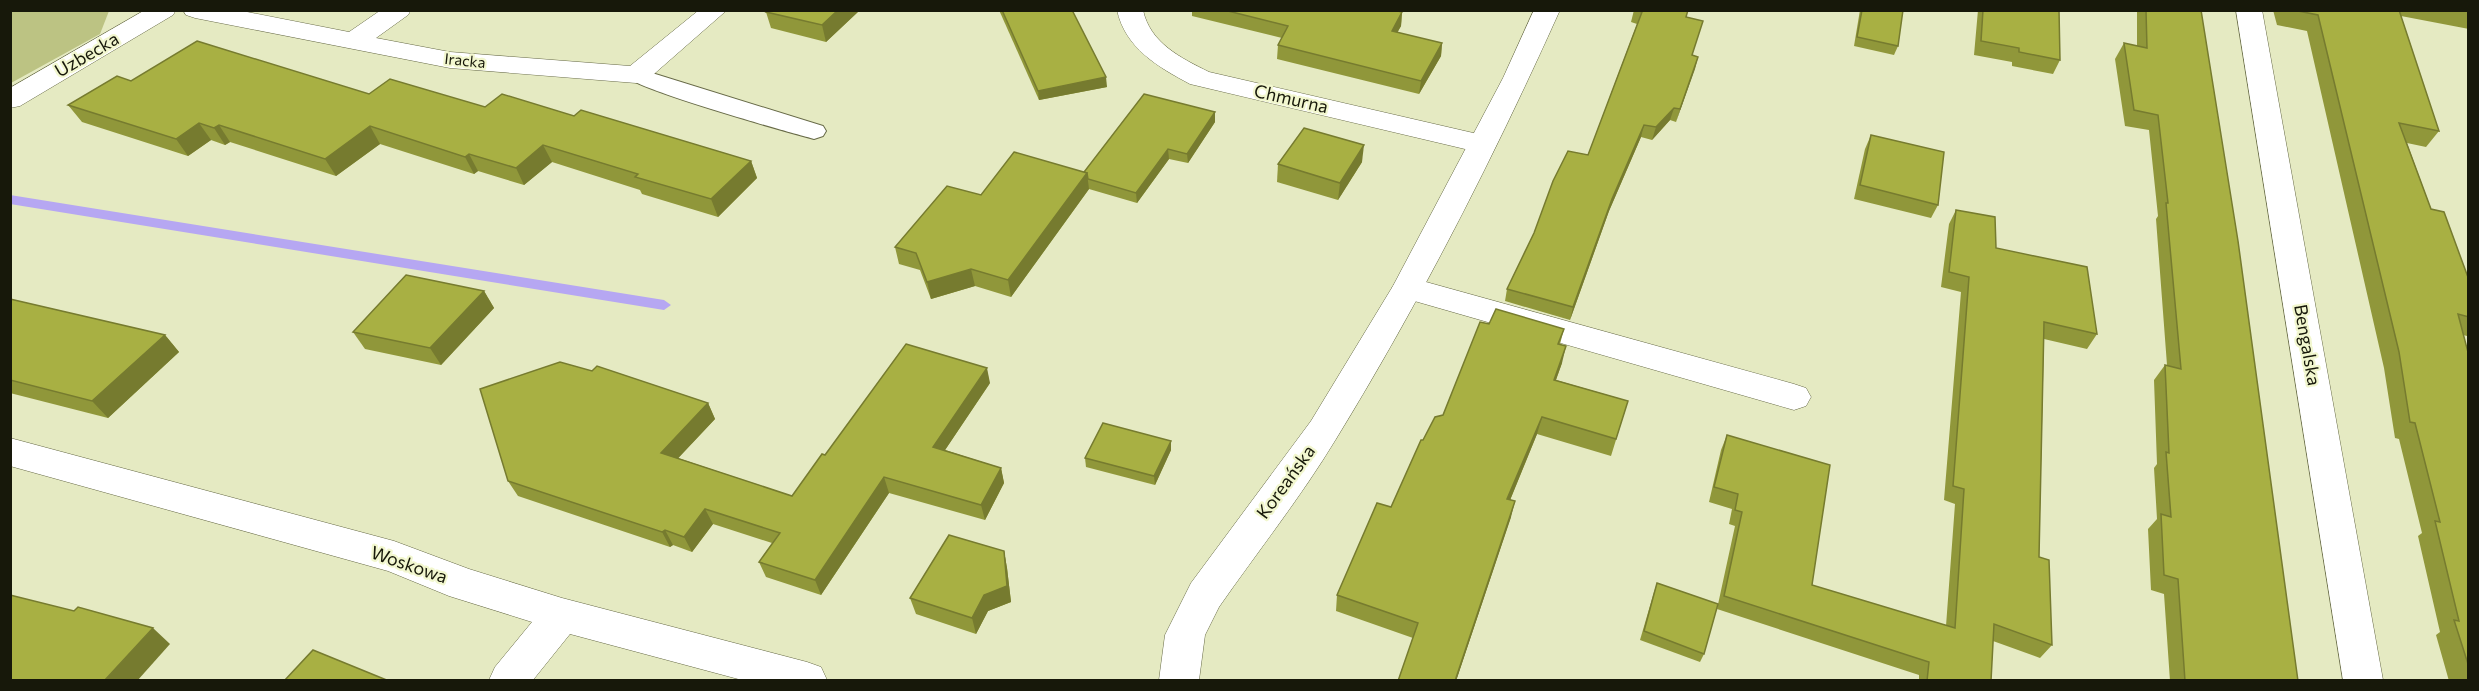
<svg xmlns="http://www.w3.org/2000/svg" width="2479" height="691" viewBox="0 0 2479 691" font-family="Commissioner,sans-serif">
  <style>
    .green { fill: #bcc383 }
    .lines { fill: none; stroke-linecap: round; stroke-linejoin: round }
    .stream { fill: #b6a7f2; fill-rule: evenodd }
    .lane-casing { stroke: #676a47; stroke-width: 2 }
    .street-casing { stroke: #676a47; stroke-width: 1 }
    .secondary-casing { stroke: #676a47; stroke-width: 1 }
    .lane { fill: #fff; fill-rule: evenodd }
    .street { fill: #fff; fill-rule: evenodd }
    .secondary { fill: #fff; fill-rule: evenodd }
    .wall { fill: #90973a }
    .shaded-wall { fill: #767b2f }
    .building { fill: #a8b043; stroke: #767b2f; stroke-width: 1.5 }
    .labels { text-anchor: middle; stroke-width: 4.5; stroke-linejoin: round; paint-order: stroke }
    .far-street-label { font-size: 15px; fill: #17180a; stroke: #f2f7cf }
    .street-label { font-size: 18px; fill: #17180a; stroke: #f2f7cf }
  </style>
  <rect width="100%" height="100%" fill="#e5eac2"/>
  <polygon class="green" points="11,10 109,10 109,11 100,34 11,83"/>
  <g class="lines">
    <polygon class="stream" points="10,195 664,300 671,305 664,310 10,204"/>
    <defs>
      <path id="lane" d="M636,68L823,126L826,131L823,136L814,139C788,132 634,89 624,75L628,70Z"/>
      <g id="street">
        <polygon points="145,10 176,10 173,15 20,106 10,108 10,88"/>
        <polygon points="183,10 237,10 349,32 381,10 411,10 408,15 376,38 450,52 630,66 699,10 727,10 646,81 636,83 450,68 195,18 186,15"/>
        <path d="M1117,10H1143C1150,43 1181,58 1209,72L1482,135L1492,138L1496,144L1492,150L1482,153L1190,84C1158,67 1125,48 1117,10Z"/>
        <polygon points="2236,10 2262,10 2383,680 2343,680"/>
        <polygon points="1408,277 1794,384 1806,388 1811,397 1806,406 1794,410 1397,296 1392,288 1397,280"/>
        <polygon points="10,438 394,541 469,569 562,598 807,662 821,667 827,680 742,680 570,634 533,680 489,680 495,667 532,622 449,596 388,571 10,466"/>
      </g>
      <path id="secondary" d="M1534,10H1560C1494,157 1420,302 1336,439C1301,497 1258,551 1219,607L1205,635L1199,680H1159L1165,635L1191,583L1311,421L1393,286L1503,78Z"/>
    </defs>
    <use href="#lane" class="lane-casing"/>
    <use href="#street" class="street-casing"/>
    <use href="#secondary" class="secondary-casing"/>
    <use href="#lane" class="lane"/>
    <use href="#street" class="street"/>
    <use href="#secondary" class="secondary"/>
  </g>
  <g class="wall">
    <polygon points="768,10 860,10 826,42 771,28 766,12"/>
    <polygon points="999,10 1072,10 1107,87 1039,100"/>
    <polygon points="1192,10 1394,10 1402,12 1401,26 1397,33 1442,43 1441,56 1419,94 1277,59 1278,45 1282,38 1192,16"/>
    <polygon points="1634,10 1688,10 1686,17 1692,55 1698,57 1676,122 1670,120 1652,140 1641,137 1609,211 1570,320 1505,301 1507,289 1534,233 1588,155 1637,24 1631,22"/>
    <polygon points="1860,10 1903,10 1898,46 1894,55 1854,46"/>
    <polygon points="1978,10 2059,10 2060,60 2053,74 2012,66 2012,62 1974,55"/>
    <polygon points="2137,10 2201,10 2298,681 2170,681 2164,594 2151,590 2148,529 2157,519 2154,468 2157,464 2154,380 2165,365 2167,365 2156,219 2158,216 2149,130 2125,126 2115,59 2124,43 2137,46"/>
    <polygon points="2273,10 2469,10 2469,29 2401,16 2439,131 2426,147 2407,143 2431,209 2469,280 2469,334 2467,336 2463,335 2469,356 2469,681 2449,681 2436,635 2440,632 2418,536 2422,533 2399,439 2395,438 2384,368 2307,31 2277,25"/>
    <polygon points="131,81 369,94 574,116 751,161 757,178 718,217 642,194 640,190 552,162 524,185 478,171 474,174 380,144 336,176 230,142 225,145 211,140 188,156 82,122 68,105"/>
    <polygon points="1215,112 1215,122 1188,163 1169,159 1137,203 1089,189 1011,297 975,286 931,299 920,270 899,264 895,247 981,195 1084,172"/>
    <polygon points="1871,135 1938,205 1931,218 1854,199 1865,149"/>
    <polygon points="1362,162 1338,200 1277,182 1278,164"/>
    <polygon points="1956,210 1996,248 2097,334 2087,349 2044,339 2039,557 2052,645 2040,658 1993,641 1991,681 1919,681 1919,675 1717,609 1735,526 1729,524 1732,509 1709,502 1721,450 1727,435 1812,585 1946,626 1955,504 1944,500 1961,292 1941,287 1949,224"/>
    <polygon points="484,291 494,308 441,365 365,349 353,332"/>
    <polygon points="10,299 165,335 179,352 108,418 10,393"/>
    <polygon points="1489,324 1564,329 1560,344 1562,363 1556,380 1628,401 1611,456 1537,434 1510,500 1511,517 1456,681 1398,681 1413,638 1336,611 1337,595 1391,507 1423,440 1443,415"/>
    <polygon points="990,383 945,450 1001,468 1004,483 985,520 889,493 821,595 766,577 759,562 772,543 713,524 692,552 673,545 670,547 518,496 508,481 708,403 715,419 678,458 792,496 825,455"/>
    <polygon points="1171,450 1155,485 1086,467 1085,458"/>
    <polygon points="1004,551 1007,568 1011,602 988,611 976,634 916,614 910,598"/>
    <polygon points="1657,583 1704,654 1700,662 1640,640 1654,592"/>
  </g>
  <g class="shaded-wall">
    <polygon points="838,10 860,10 826,42 822,25"/>
    <polygon points="1402,12 1401,26 1390,45 1392,31"/>
    <polygon points="1442,43 1441,56 1419,94 1421,81"/>
    <polygon points="1698,57 1695,69 1676,122 1680,109"/>
    <polygon points="1106,77 1107,87 1039,100 1038,91"/>
    <polygon points="1674,108 1670,120 1652,140 1656,127"/>
    <polygon points="1215,112 1215,122 1188,163 1187,154"/>
    <polygon points="199,123 211,140 188,156 176,139"/>
    <polygon points="219,125 230,142 225,145 214,128"/>
    <polygon points="1644,125 1641,137 1609,211 1570,320 1573,307 1612,199"/>
    <polygon points="370,126 380,144 336,176 325,159"/>
    <polygon points="543,145 552,162 524,185 516,168"/>
    <polygon points="1364,145 1362,162 1338,200 1340,183"/>
    <polygon points="1168,149 1169,159 1137,203 1136,193"/>
    <polygon points="469,154 478,171 474,174 465,157"/>
    <polygon points="751,161 757,178 718,217 711,199"/>
    <polygon points="1087,173 1089,189 1011,297 1008,280"/>
    <polygon points="971,269 975,286 931,299 927,282"/>
    <polygon points="484,291 494,308 441,365 430,348"/>
    <polygon points="165,335 179,352 108,418 92,401"/>
    <polygon points="1566,346 1562,363 1550,396 1554,380"/>
    <polygon points="987,368 990,383 937,462 933,447"/>
    <polygon points="708,403 715,419 669,468 661,453"/>
    <polygon points="1542,417 1537,434 1504,515 1507,499"/>
    <polygon points="1171,441 1171,450 1155,485 1154,476"/>
    <polygon points="1001,468 1004,483 985,520 981,505"/>
    <polygon points="884,477 889,493 821,595 815,580"/>
    <polygon points="1515,501 1511,517 1456,681 1455,681"/>
    <polygon points="705,509 713,524 692,552 684,537"/>
    <polygon points="665,530 673,545 670,547 662,532"/>
    <polygon points="1004,551 1007,568 1011,602 988,611 976,634 972,618"/>
    <polygon points="153,628 170,644 137,681 104,681"/>
  </g>
  <g class="building">
    <polygon points="768,10 838,10 822,25 766,12"/>
    <polygon points="1002,10 1072,10 1106,77 1038,91"/>
    <polygon points="1224,10 1394,10 1402,12 1392,31 1442,43 1421,81 1278,45 1288,26"/>
    <polygon points="1636,10 1688,10 1686,17 1703,21 1692,55 1698,57 1680,109 1674,108 1656,127 1644,125 1612,199 1573,307 1507,289 1534,233 1553,181 1568,151 1588,155 1642,12"/>
    <polygon points="1862,10 1903,10 1898,46 1857,37"/>
    <polygon points="1983,10 2059,10 2060,60 2019,52 2019,48 1981,41"/>
    <polygon points="2146,10 2201,10 2238,241 2298,681 2185,681 2178,579 2164,575 2161,514 2171,517 2166,452 2169,453 2165,365 2181,369 2166,203 2168,203 2158,115 2134,110 2124,43 2147,48"/>
    <polygon points="2293,10 2399,10 2439,131 2399,123 2431,209 2444,212 2469,280 2469,317 2458,314 2469,356 2469,667 2454,620 2459,621 2435,521 2440,522 2415,423 2410,422 2399,352 2318,15"/>
    <polygon points="197,41 369,94 390,79 485,107 502,94 574,116 581,110 751,161 711,199 635,177 638,174 543,145 516,168 469,154 465,157 370,126 325,159 219,125 214,128 199,123 176,139 68,105 117,76 131,81"/>
    <polygon points="1144,94 1215,112 1187,154 1168,149 1136,193 1088,179 1087,173 1084,172"/>
    <polygon points="1304,128 1364,145 1340,183 1278,164"/>
    <polygon points="1871,135 1944,152 1938,205 1860,185"/>
    <polygon points="1014,152 1087,173 1008,280 971,269 927,282 916,253 895,247 947,186 981,195"/>
    <polygon points="1956,210 1995,217 1996,248 2087,267 2097,334 2044,322 2039,557 2049,560 2052,645 1994,624 1991,681 1927,681 1929,662 1724,596 1742,512 1735,510 1738,494 1714,487 1727,435 1830,465 1812,585 1955,628 1964,489 1953,486 1969,277 1949,272"/>
    <polygon points="406,275 484,291 430,348 353,332"/>
    <polygon points="10,299 165,335 92,401 10,380"/>
    <polygon points="1496,309 1564,329 1558,344 1566,346 1554,380 1628,401 1616,439 1542,417 1507,499 1515,501 1455,681 1398,681 1418,623 1337,595 1377,503 1391,507 1421,440 1423,440 1435,417 1443,415 1480,322 1489,324"/>
    <polygon points="906,344 987,368 933,447 1001,468 981,505 884,477 815,580 759,562 780,533 705,509 684,537 665,530 662,532 508,481 480,389 560,362 592,371 597,366 708,403 661,453 792,496 822,454 825,455"/>
    <polygon points="1103,423 1171,441 1154,476 1085,458"/>
    <polygon points="949,535 1004,551 1007,586 984,595 972,618 910,598"/>
    <polygon points="1657,583 1718,604 1704,654 1644,631"/>
    <polygon points="10,595 74,611 78,607 153,628 104,681 10,681"/>
    <polygon points="313,650 389,681 284,681"/>
  </g>
  <g class="labels">
    <g class="far-street-label">
      <text transform="translate(465 61) rotate(6)" y="5">Iracka</text>
    </g>
    <g class="street-label">
      <text transform="translate(87 55) rotate(-30)" y="6">Uzbecka</text>
      <text transform="translate(1291 99) rotate(13)" y="6">Chmurna</text>
      <text transform="translate(2307 345) rotate(80)" y="6">Bengalska</text>
      <text transform="translate(1286 482) rotate(-54)" y="6">Koreańska</text>
      <text transform="translate(409 565) rotate(19)" y="6">Woskowa</text>
    </g>
  </g>
  <rect width="2479" height="691" fill="none" stroke="#17180a" stroke-width="24"/>
</svg>
